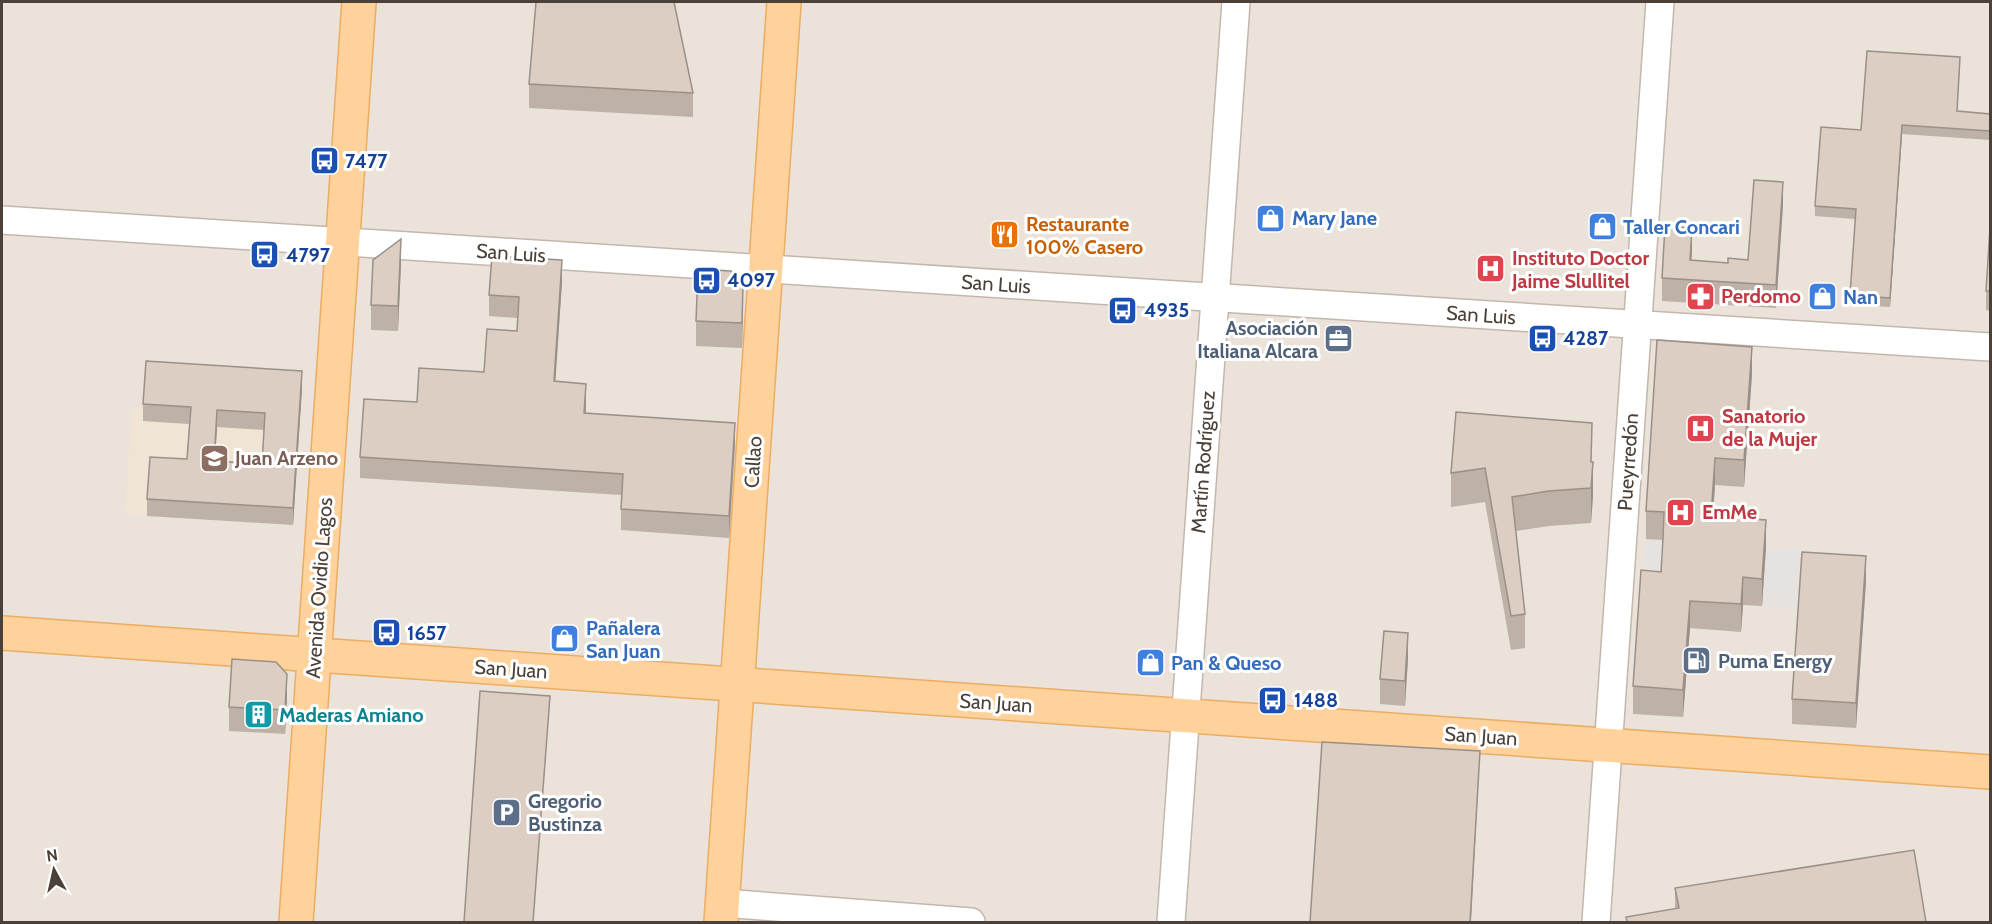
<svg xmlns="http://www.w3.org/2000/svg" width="1992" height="924" viewBox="0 0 1992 924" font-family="Cabin,sans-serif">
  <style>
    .residential { fill: #ebe2d9 }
    .education { fill: #f0e4d4 }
    .parking { fill: #e5e2e0 }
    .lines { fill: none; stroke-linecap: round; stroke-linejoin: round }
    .minor-casing { stroke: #c3b7ad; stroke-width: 30 }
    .major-casing { stroke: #ecac63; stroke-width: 36 }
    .minor { stroke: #fff; stroke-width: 27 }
    .major { stroke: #ffd29c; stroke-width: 33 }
    .wall { fill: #bdb1a8; fill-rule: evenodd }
    .shaded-wall { fill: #9a9088 }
    .building { fill: #dccec3; stroke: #9a9088; stroke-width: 1.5; fill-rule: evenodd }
    .labels { text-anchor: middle; stroke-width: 6; stroke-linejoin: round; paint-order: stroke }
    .transit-label { font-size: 20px; font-weight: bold; fill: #164399; stroke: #fff; text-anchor: start }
    .shop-label { font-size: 20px; font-weight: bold; fill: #366cbe; stroke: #fff; text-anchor: start }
    .food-label { font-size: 20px; font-weight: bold; fill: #c56008; stroke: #fff; text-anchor: start }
    .street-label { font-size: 20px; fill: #4c4138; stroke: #fff }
    .health-label { font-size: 20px; font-weight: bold; fill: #be3a42; stroke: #fff; text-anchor: start }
    .service-label { font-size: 20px; font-weight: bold; fill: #4e5e75; stroke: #fff; text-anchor: start }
    .education-label { font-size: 20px; font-weight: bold; fill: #785e54; stroke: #fff; text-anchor: start }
    .culture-label { font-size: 20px; font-weight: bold; fill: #0d838f; stroke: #fff; text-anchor: start }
  </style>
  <rect width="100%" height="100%" fill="#f6f1eb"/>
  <rect class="residential" x="2" y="2" width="1988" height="920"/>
  <polygon class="education" points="302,389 293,525 125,514 132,408 144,408"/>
  <polygon class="parking" points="1646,539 1814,550 1812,578 1800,609 1641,598"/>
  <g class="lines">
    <defs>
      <g id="minor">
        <polyline points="2,220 1990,347"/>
        <polyline points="723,903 971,922"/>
        <polyline points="1171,922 1236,2"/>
        <polyline points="1596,922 1660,2"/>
      </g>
      <g id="major">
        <polyline points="2,633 1990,772"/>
        <polyline points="296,922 359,2"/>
        <polyline points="721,922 784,2"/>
      </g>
    </defs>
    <use href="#minor" class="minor-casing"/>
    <use href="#major" class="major-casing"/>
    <use href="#minor" class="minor"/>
    <use href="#major" class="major"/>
  </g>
  <g class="wall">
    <polygon points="1960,67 1957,111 1990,114 1990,140 1902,134 1890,307 1850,305 1855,219 1815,216 1815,206"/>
    <polygon points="529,84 693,93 693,117 529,108"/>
    <polygon points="1783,205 1776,308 1662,301 1662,278 1692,251 1691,261 1728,263 1748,260"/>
    <polygon points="1990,228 1990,311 1986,310 1986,291"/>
    <polygon points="401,264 398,331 371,330 371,305"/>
    <polygon points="562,282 555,382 586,405 586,413 735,444 729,538 621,530 621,495 360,478 360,457 417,402 484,372 517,331 517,318 489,316 489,295"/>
    <polygon points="743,310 742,348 696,346 696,321"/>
    <polygon points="1752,374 1744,487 1715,485 1713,516 1766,547 1762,606 1743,605 1741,632 1690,628 1683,717 1633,714 1633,686 1661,572 1663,540 1646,539 1646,511"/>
    <path d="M302,389L293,525L147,516V499L187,459L189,424L143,421V404ZM217,427L264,430L262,464L215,461Z"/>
    <polygon points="1456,412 1592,462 1593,496 1591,523 1549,526 1516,531 1525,614 1525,648 1511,650 1485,502 1451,507 1451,473"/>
    <polygon points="1866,581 1856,728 1792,724 1792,699"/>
    <polygon points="1408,658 1405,706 1380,704 1380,679"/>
    <polygon points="287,698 285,734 229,731 229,707"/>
    <polygon points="1675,888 1926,922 1626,922 1626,917 1675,909"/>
  </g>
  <g class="shaded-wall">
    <polygon points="1902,125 1902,134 1890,307 1890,298"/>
    <polygon points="1783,182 1783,205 1776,308 1776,285"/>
    <polygon points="1692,228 1692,251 1690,284 1690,260"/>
    <polygon points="401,239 401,264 398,331 398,306"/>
    <polygon points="562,260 562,282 554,403 554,381"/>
    <polygon points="743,285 743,310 742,348 742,323"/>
    <polygon points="1752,347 1752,374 1744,487 1744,460"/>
    <polygon points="302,371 302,389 293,525 293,508"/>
    <polygon points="586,384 586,405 584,435 584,413"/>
    <polygon points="217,410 217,427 214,478 214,461"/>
    <polygon points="735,423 735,444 729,538 729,516"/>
    <polygon points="1715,458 1715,485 1711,543 1711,516"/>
    <polygon points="1593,462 1593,496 1591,523 1591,488"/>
    <polygon points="1766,520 1766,547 1762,606 1762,579"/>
    <polygon points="1866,556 1866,581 1856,728 1856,703"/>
    <polygon points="1743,577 1743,605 1741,632 1741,604"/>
    <polygon points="1690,601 1690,628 1683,717 1683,690"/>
    <polygon points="1408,633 1408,658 1405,706 1405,681"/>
    <polygon points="287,674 287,698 285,734 285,710"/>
    <polygon points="1480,751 1471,922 1470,922"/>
  </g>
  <g class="building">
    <polygon points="536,2 674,2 693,93 529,84"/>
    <polygon points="1867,51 1960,57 1957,111 1990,114 1990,131 1902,125 1890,298 1850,295 1856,209 1815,206 1821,127 1861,130"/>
    <polygon points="1754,180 1783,182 1776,285 1662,278 1665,226 1692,228 1690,260 1728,263 1728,258 1748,260"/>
    <polygon points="1990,228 1990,291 1986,291"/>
    <polygon points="401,239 398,306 371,305 373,260"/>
    <polygon points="492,256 562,260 554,381 586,384 584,413 735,423 729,516 621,509 623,474 360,457 364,399 417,402 419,368 484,372 487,329 517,331 519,297 489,295"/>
    <polygon points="698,269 731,271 743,285 742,323 696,321"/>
    <polygon points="1657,340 1752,347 1744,460 1715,458 1711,516 1766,520 1762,579 1743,577 1741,604 1690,601 1683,690 1633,686 1641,570 1661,572 1663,539 1664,512 1646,511"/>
    <path d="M146,361L302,371L293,508L147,499L150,457L187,459L191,407L143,404ZM217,410L265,413L262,464L214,461Z"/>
    <polygon points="1456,412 1592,423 1591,462 1593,462 1591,488 1549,491 1512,497 1525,614 1511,616 1485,468 1451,473"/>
    <polygon points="1802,552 1866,556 1856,703 1792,699"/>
    <polygon points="1384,631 1408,633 1405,681 1380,679"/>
    <polygon points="232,659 276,662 287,674 285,710 229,707"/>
    <polygon points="480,691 550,696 533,922 464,922"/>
    <polygon points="1322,742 1480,751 1470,922 1310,922"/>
    <polygon points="1914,850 1926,922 1627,922 1626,917 1679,908 1675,888"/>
  </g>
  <defs>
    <symbol id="bus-square" viewBox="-11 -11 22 22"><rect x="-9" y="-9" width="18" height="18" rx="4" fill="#1a4fb4" stroke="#fff"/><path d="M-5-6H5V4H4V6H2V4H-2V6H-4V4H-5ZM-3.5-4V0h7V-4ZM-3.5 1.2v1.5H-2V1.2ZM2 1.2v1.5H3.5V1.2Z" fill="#fff"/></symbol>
    <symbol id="shop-square" viewBox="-11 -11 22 22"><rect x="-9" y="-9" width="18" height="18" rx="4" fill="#3f7fe0" stroke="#fff"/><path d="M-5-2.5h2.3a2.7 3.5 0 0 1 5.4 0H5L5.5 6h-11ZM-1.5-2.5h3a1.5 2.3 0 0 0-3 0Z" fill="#fff"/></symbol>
    <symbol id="restaurant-square" viewBox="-11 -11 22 22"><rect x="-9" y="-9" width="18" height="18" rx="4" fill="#e8710a" stroke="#fff"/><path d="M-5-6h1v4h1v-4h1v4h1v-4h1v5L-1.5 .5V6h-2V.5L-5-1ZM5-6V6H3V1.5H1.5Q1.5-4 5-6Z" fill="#fff"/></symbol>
    <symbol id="hospital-square" viewBox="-11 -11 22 22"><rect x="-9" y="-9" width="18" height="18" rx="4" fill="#e0444e" stroke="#fff"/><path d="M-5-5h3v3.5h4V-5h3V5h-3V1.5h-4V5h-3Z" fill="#fff"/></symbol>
    <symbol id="pharmacy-square" viewBox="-11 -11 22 22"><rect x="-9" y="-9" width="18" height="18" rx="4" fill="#e0444e" stroke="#fff"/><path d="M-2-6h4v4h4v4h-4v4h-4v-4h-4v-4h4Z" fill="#fff"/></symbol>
    <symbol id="office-square" viewBox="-11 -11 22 22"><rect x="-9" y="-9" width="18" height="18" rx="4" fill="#5c6f8a" stroke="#fff"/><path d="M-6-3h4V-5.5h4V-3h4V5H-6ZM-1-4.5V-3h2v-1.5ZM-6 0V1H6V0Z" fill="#fff"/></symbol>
    <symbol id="school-square" viewBox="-11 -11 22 22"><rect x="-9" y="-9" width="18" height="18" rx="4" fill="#8d6e63" stroke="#fff"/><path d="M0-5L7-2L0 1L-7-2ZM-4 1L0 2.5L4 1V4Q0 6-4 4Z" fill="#fff"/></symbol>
    <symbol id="fuel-square" viewBox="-11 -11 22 22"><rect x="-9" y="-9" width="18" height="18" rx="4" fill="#5c6f8a" stroke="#fff"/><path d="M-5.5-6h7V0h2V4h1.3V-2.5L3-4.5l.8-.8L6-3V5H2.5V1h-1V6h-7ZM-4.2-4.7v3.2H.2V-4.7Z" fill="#fff"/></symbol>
    <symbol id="building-square" viewBox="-11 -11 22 22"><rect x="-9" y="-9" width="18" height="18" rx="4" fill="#0f9aa8" stroke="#fff"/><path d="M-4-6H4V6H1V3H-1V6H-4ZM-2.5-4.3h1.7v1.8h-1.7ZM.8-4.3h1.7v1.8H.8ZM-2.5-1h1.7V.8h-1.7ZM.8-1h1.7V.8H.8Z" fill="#fff"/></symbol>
    <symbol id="parking-square" viewBox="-11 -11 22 22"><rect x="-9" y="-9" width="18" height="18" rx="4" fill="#5c6f8a" stroke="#fff"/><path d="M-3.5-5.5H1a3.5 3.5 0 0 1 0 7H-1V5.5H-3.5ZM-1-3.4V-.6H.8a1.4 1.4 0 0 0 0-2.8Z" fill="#fff"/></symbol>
  </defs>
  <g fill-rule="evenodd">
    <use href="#bus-square" x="308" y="144" width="33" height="33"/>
    <use href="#shop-square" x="1254" y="202" width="33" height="33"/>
    <use href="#shop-square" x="1586" y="210" width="33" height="33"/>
    <use href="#restaurant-square" x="988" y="218" width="33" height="33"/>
    <use href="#bus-square" x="248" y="238" width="33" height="33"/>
    <use href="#hospital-square" x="1474" y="252" width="33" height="33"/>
    <use href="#bus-square" x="690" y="264" width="33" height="33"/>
    <use href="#pharmacy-square" x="1684" y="280" width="33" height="33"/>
    <use href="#shop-square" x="1806" y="280" width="33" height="33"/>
    <use href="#bus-square" x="1106" y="294" width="33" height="33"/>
    <use href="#bus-square" x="1526" y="322" width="33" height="33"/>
    <use href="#office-square" x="1322" y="322" width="33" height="33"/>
    <use href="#hospital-square" x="1684" y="412" width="33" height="33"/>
    <use href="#school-square" x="198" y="442" width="33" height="33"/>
    <use href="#hospital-square" x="1664" y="496" width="33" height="33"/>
    <use href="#bus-square" x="370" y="616" width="33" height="33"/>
    <use href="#shop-square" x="548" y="622" width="33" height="33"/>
    <use href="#fuel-square" x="1680" y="644" width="33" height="33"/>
    <use href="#shop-square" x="1134" y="646" width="33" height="33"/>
    <use href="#bus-square" x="1256" y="684" width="33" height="33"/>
    <use href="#building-square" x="242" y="698" width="33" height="33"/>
    <use href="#parking-square" x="490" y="796" width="33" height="33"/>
  </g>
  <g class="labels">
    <g class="transit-label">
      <text x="345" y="168">7477</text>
      <text x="286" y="262">4797</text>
      <text x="727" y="287">4097</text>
      <text x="1144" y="317">4935</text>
      <text x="1563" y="345">4287</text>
      <text x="407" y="640">1657</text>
      <text x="1294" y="707">1488</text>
    </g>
    <g class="shop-label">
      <text x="1292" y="225">Mary Jane</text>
      <text x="1623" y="234">Taller Concari</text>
      <text x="1843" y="304">Nan</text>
      <text x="586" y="635">Pañalera<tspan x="586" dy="23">San Juan</tspan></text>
      <text x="1171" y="670">Pan &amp; Queso</text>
    </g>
    <g class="food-label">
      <text x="1026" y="231">Restaurante<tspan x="1026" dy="23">100% Casero</tspan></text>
    </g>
    <g class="street-label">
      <text transform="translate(511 253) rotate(4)" y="7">San Luis</text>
      <text transform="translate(996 284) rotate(4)" y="7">San Luis</text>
      <text transform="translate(1481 315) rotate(4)" y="7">San Luis</text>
      <text transform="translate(753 462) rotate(-86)" y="7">Callao</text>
      <text transform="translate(1203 462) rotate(-86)" y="7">Martín Rodríguez</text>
      <text transform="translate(1628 462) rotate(-86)" y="7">Pueyrredón</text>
      <text transform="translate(319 588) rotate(-86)" y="7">Avenida Ovidio Lagos</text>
      <text transform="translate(511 669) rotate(4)" y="7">San Juan</text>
      <text transform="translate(996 703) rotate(4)" y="7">San Juan</text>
      <text transform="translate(1481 736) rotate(4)" y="7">San Juan</text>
    </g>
    <g class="health-label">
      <text x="1512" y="265">Instituto Doctor<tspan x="1512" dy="23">Jaime Slullitel</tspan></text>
      <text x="1721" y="303">Perdomo</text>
      <text x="1722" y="423">Sanatorio<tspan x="1722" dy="23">de la Mujer</tspan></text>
      <text x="1702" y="519">EmMe</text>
    </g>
    <g class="service-label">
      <text x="1318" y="335" text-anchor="end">Asociación<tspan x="1318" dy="23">Italiana Alcara</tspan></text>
      <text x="1718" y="668">Puma Energy</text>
      <text x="528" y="808">Gregorio<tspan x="528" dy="23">Bustinza</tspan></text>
    </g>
    <g class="education-label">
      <text x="235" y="465">Juan Arzeno</text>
    </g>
    <g class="culture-label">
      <text x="279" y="722">Maderas Amiano</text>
    </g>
  </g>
  <rect width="1992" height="924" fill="none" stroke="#4c4138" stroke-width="6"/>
  <g transform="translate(54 870) rotate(352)" stroke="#ffffff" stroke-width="4.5" paint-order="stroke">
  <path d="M0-4.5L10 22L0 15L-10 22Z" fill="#4c4138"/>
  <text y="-9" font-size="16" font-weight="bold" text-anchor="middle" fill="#4c4138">N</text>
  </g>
</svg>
